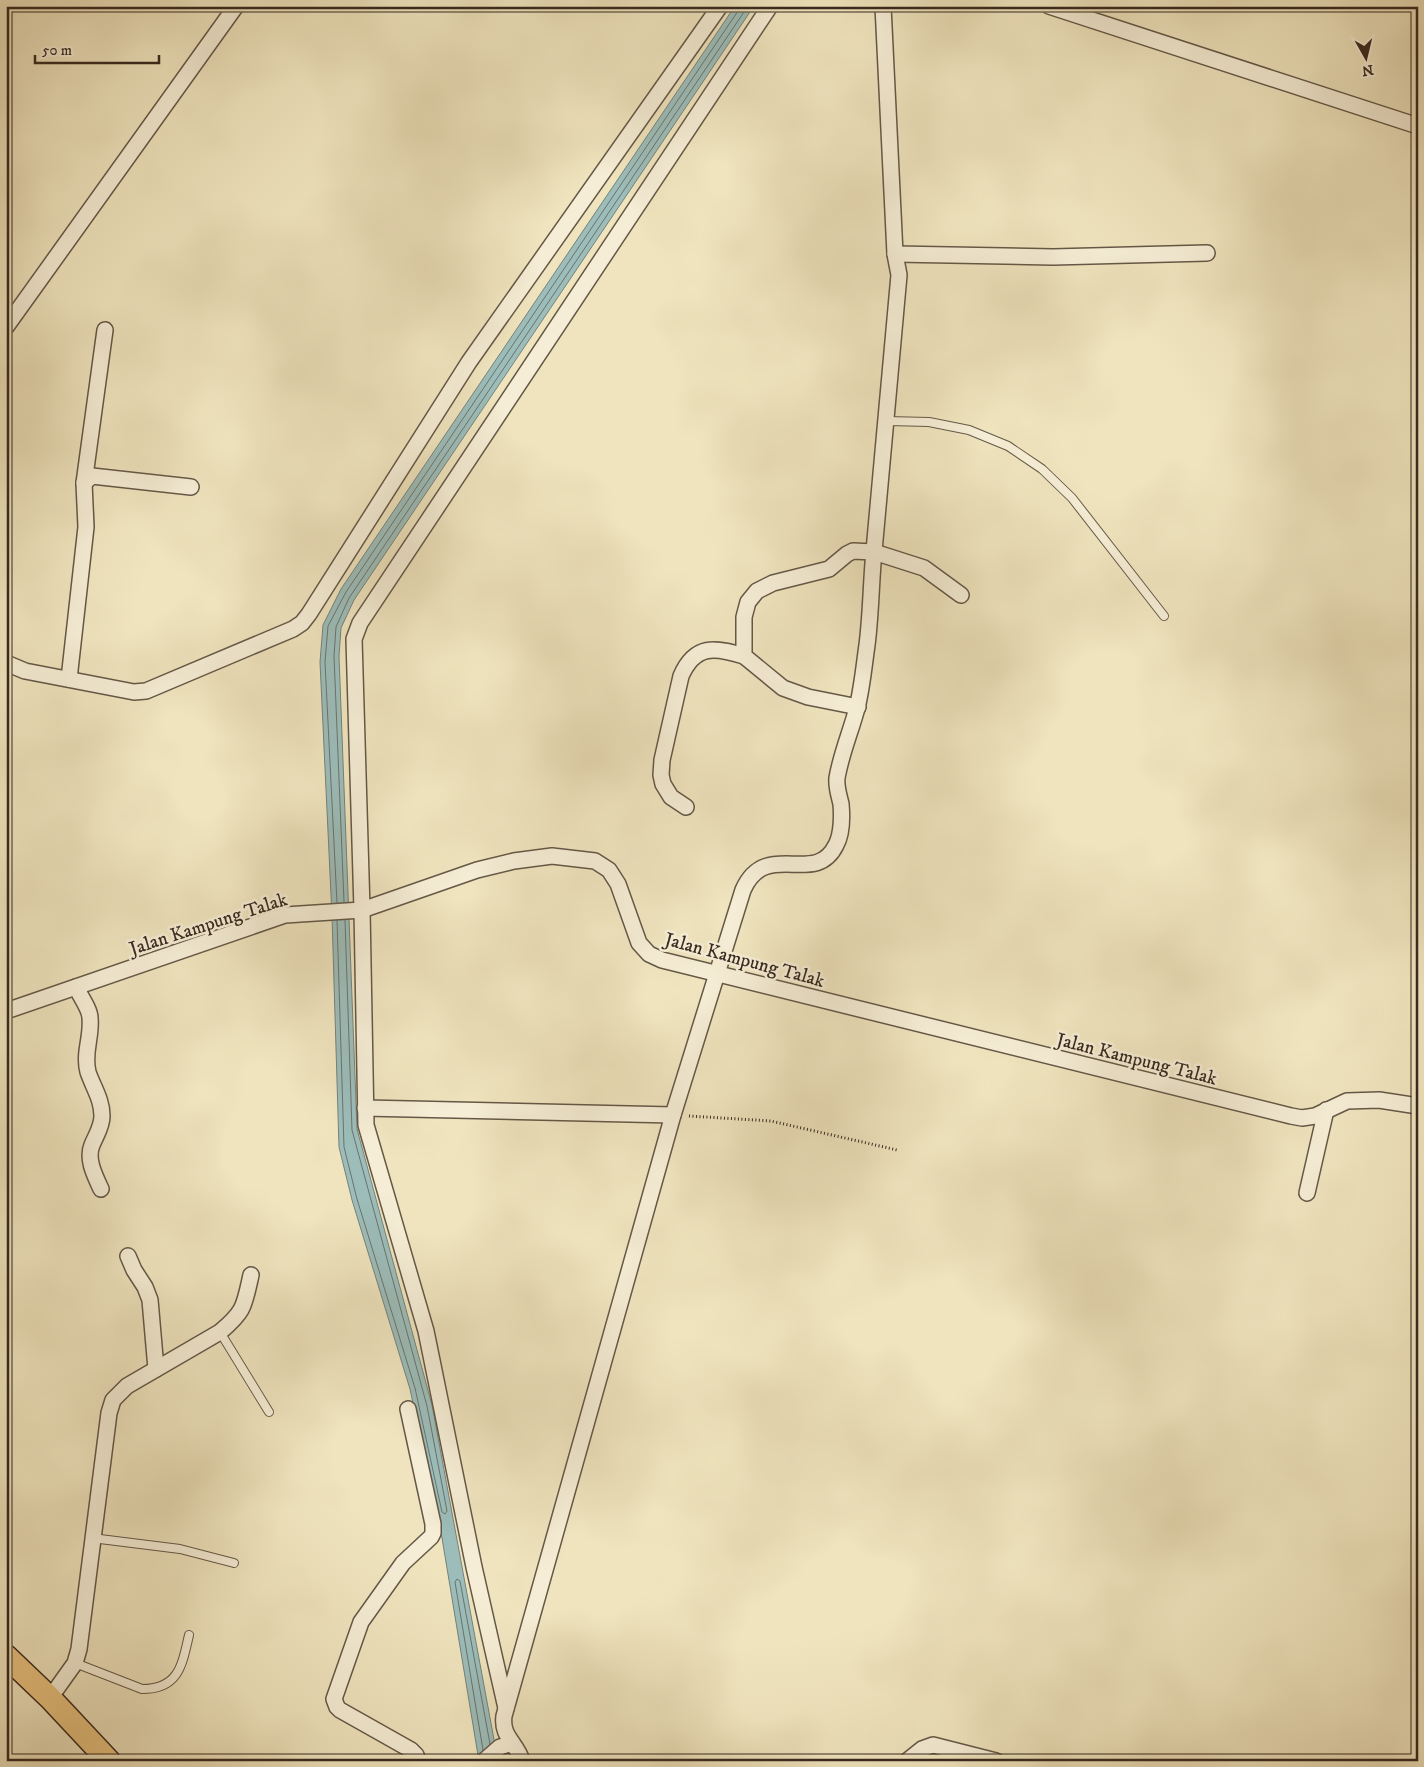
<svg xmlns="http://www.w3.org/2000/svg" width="1424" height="1767" viewBox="0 0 1424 1767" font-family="'IM FELL DW Pica',serif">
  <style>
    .water { fill: #9cbdba; stroke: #74827c }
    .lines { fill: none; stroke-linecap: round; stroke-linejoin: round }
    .shore { stroke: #6a736c; stroke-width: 1 }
    .lane-casing { stroke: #655847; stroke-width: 10 }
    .street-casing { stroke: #655847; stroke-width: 18 }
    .primary-casing { stroke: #37291f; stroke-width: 25 }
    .path { stroke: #37291f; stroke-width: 3; stroke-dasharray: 1 2.5; stroke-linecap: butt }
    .lane { stroke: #f5edd5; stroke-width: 8 }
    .street { stroke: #f5edd5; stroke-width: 15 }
    .primary { stroke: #e8c27f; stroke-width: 22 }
    .labels { text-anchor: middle; stroke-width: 5; stroke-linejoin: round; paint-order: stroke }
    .street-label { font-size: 19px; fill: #37291f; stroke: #f5edd5 }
  </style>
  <rect width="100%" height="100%" fill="#efe4be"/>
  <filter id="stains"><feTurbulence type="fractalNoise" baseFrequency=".004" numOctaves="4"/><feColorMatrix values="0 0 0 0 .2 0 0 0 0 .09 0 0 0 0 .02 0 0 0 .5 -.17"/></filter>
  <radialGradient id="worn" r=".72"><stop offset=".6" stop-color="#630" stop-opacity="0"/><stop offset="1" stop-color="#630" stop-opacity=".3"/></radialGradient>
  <polygon class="water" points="735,6 754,6 354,600 341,628 339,656 357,1129 432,1405 498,1761 479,1761 442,1538 410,1389 352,1200 339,1147 332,916 320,662 323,625 341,589"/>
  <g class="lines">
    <g class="shore">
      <polyline points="344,902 334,656 336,627 349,598 748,6"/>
      <polyline points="337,903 325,662 328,626 346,592 738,11 739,6"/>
      <polyline points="337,920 344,1147 357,1199 415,1388 442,1512 445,1514 447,1511 427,1406 352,1130 345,920"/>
      <polyline points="483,1750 455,1582 457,1579 460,1581 490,1744"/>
    </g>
    <defs>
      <g id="lane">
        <polyline points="887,421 929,422 969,430 1008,446 1042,469 1072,498 1164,616"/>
        <polyline points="220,1332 269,1412"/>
        <polyline points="92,1538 180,1549 234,1563"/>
        <path d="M75,1663L142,1689C179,1689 182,1665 189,1635"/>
      </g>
      <g id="street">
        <polyline points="1049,6 1418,126"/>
        <polyline points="895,254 1053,257 1207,253"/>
        <polyline points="6,327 236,6"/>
        <polyline points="84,483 92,476 191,487"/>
        <polyline points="6,663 25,671 134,692 146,691 293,629 302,623 309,614 469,362 720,6"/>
        <polyline points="69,679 86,527 84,483 105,330"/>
        <polyline points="858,707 808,697 783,688 744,656 744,617 748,602 757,591 773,583 829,569 847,554 853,551 874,552 924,568 961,595"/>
        <path d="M686,807L671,797L663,784L661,775L662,760L681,676C695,644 715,647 744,656"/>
        <path d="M76,987C80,996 90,1009 90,1018C92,1037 83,1053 88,1072C93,1087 102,1099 102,1116C102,1127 96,1135 92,1145C86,1159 95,1176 101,1189"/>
        <polyline points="6,1011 285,915 362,910 477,870 514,861 552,856 595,861 609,870 618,884 639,943 649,954 662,960 1291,1116 1302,1118 1315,1116 1347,1101 1379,1100 1418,1106"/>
        <polyline points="365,1108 673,1115"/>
        <polyline points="1307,1193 1326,1110"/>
        <polyline points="128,1256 134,1270 145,1287 150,1300 156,1369"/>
        <polyline points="408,1409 433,1524 433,1533 431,1537 403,1563 361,1622 334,1699 337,1707 340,1710 411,1750 416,1755 418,1761"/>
        <path d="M50,1698L75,1663L79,1649L109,1413L113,1400L127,1386L220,1332C245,1311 244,1306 251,1275"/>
        <polyline points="506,1708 474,1567 426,1331 366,1125 362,910 354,639 360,623 770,6"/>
        <polyline points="484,1761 500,1747 512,1743"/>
        <path d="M522,1761C517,1743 501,1737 504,1716L673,1115L743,890C766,838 815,888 836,845C842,834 842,815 841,804C839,795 836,787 837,778C841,754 851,731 857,708C862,688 864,666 867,645C871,614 871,582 874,551C883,459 891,367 899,275L895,254L883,6"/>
        <polyline points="907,1761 922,1749 933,1745 996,1761"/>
      </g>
      <polyline id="primary" points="6,1656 50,1698 109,1761"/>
    </defs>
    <use href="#lane" class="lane-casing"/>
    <use href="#street" class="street-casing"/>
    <use href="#primary" class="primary-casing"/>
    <polyline class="path" points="689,1116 771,1121 897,1150"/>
    <use href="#lane" class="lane"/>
    <use href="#street" class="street"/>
    <use href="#primary" class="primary"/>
  </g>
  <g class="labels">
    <g class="street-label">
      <text transform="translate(208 923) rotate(-18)" y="7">Jalan Kampung Talak</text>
      <text transform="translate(745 959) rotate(15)" y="7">Jalan Kampung Talak</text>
      <text transform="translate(1137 1058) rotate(14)" y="7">Jalan Kampung Talak</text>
    </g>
  </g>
  <rect width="1424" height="1767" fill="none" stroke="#efe4be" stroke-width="25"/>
  <rect x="8" y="8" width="1409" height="1752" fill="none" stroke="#37291f" stroke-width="2.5"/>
  <rect x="12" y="12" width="1399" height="1742" fill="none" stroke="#37291f"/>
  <g transform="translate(1366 58) rotate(172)" stroke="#f5edd5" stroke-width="4" paint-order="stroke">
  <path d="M0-4L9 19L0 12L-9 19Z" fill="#37291f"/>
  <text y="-8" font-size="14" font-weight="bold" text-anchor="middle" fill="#37291f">N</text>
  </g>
  <path d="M35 55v8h124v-8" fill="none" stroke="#37291f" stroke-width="2.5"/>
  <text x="42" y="55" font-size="15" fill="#37291f" stroke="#f5edd5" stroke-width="4" paint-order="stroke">50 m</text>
  <rect width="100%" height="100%" filter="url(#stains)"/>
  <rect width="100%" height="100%" fill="url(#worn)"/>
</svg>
